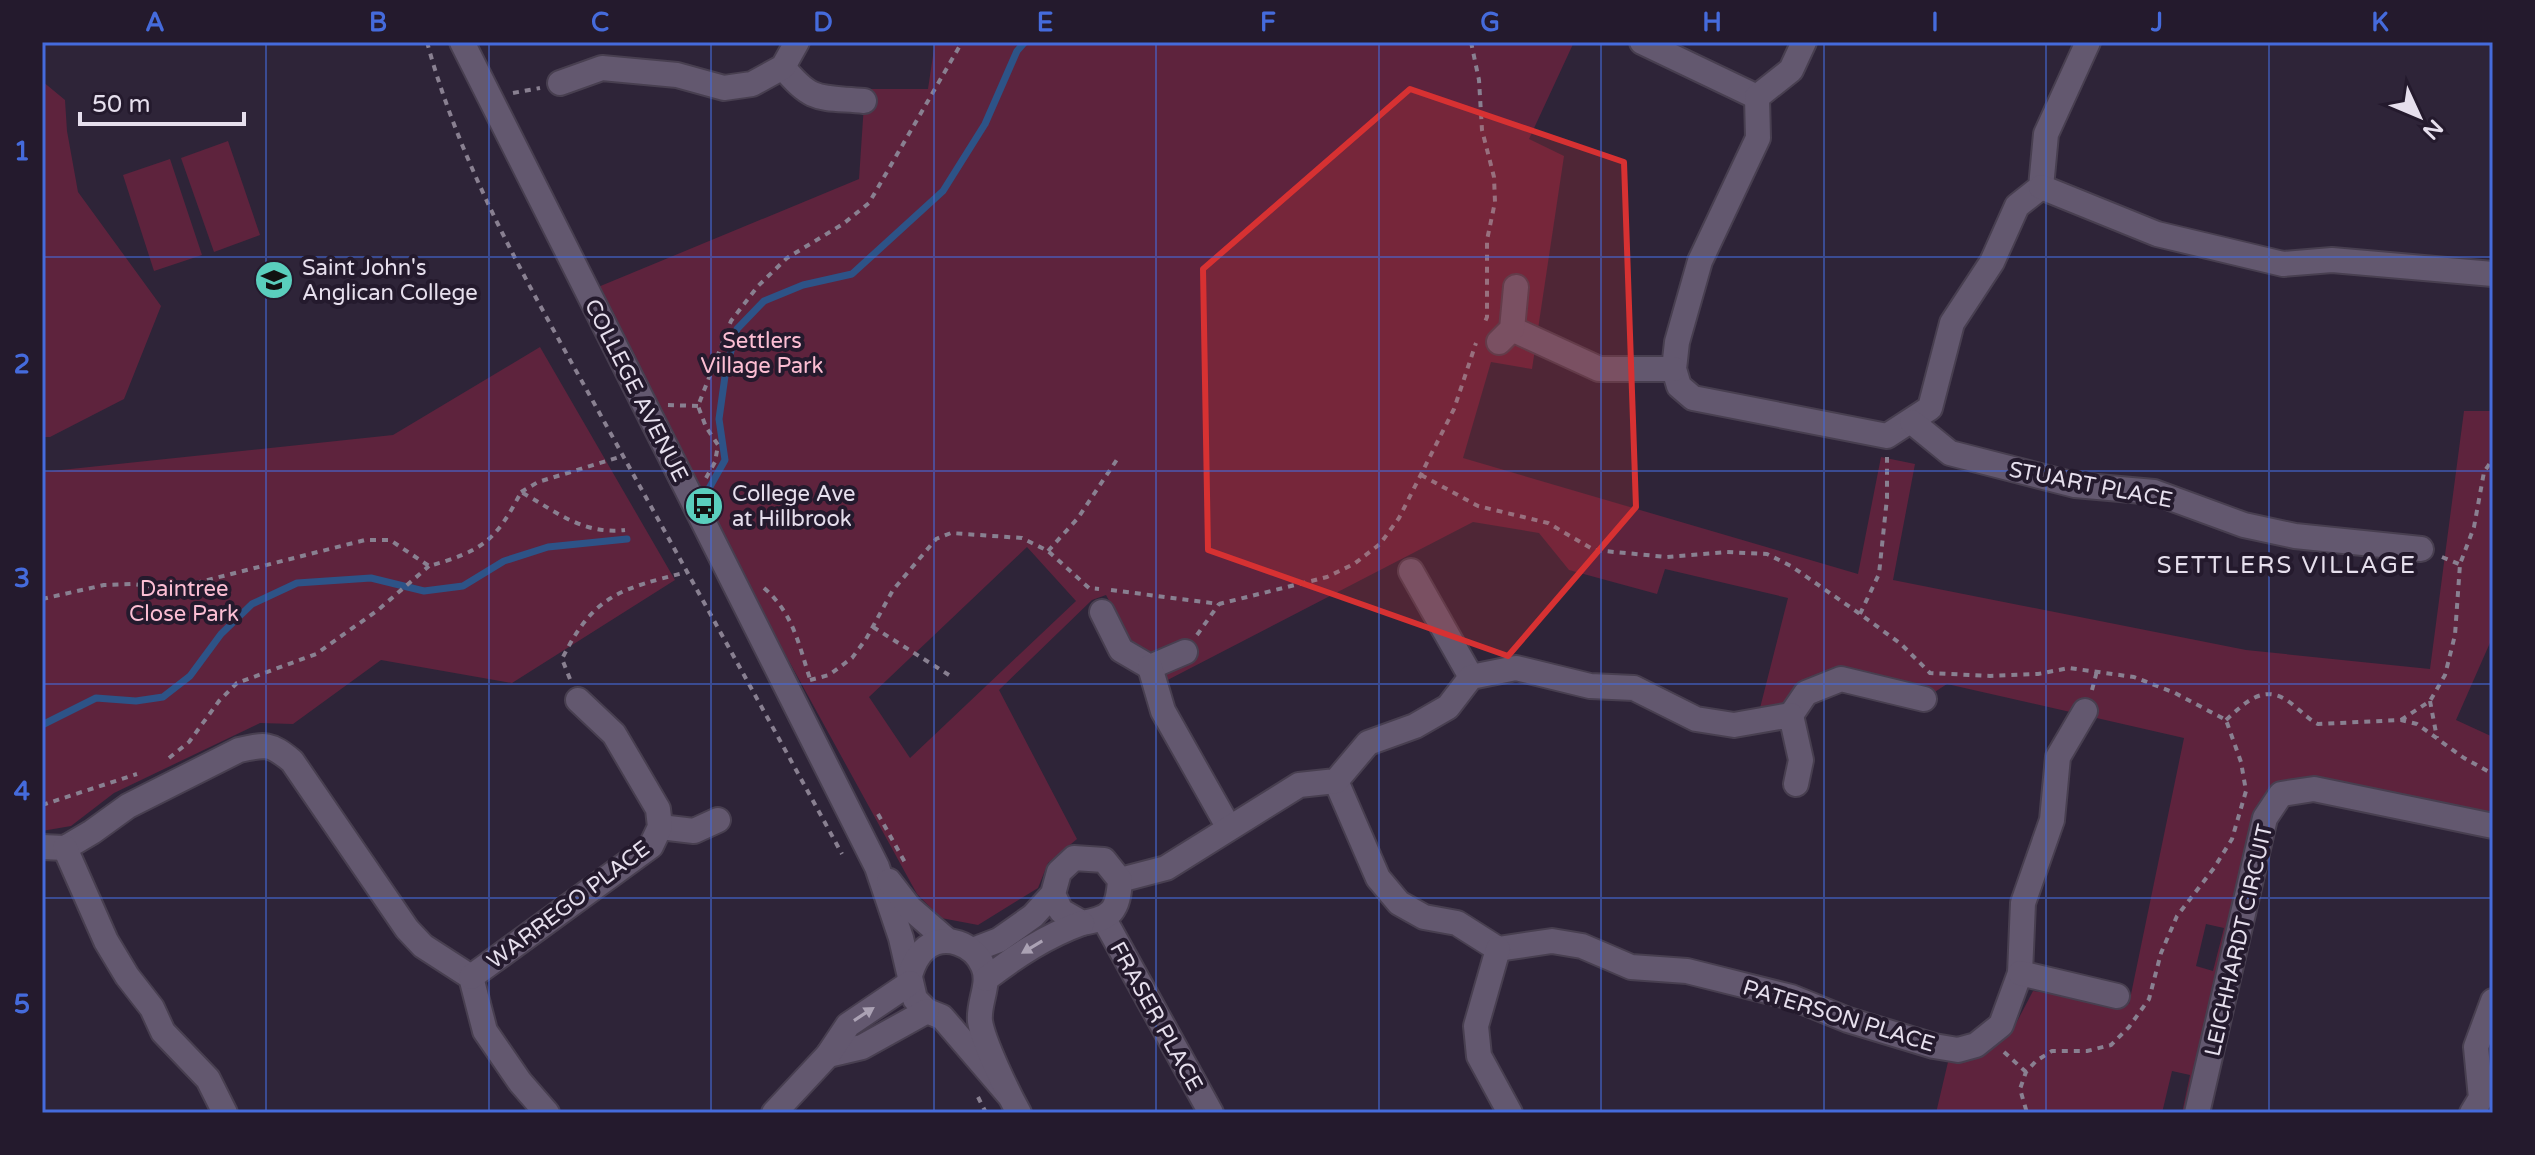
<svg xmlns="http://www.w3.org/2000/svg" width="2535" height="1155" viewBox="0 0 2535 1155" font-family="'Varela Round',sans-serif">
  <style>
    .green { fill: #5e233d; fill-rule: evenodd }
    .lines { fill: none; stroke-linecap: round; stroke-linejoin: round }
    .stream { stroke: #2d5387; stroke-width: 7 }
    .minor-casing { stroke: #483f50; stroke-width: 28 }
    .path { stroke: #898091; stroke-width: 4; stroke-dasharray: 6 6; stroke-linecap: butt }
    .minor { stroke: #63586f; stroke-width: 24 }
    .oneway { fill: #aba2b4 }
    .marked { fill: #d73132; fill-opacity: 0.2; stroke: #d73132; stroke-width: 6; stroke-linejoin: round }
    .grid { fill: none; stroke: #456bdc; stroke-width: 2; stroke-opacity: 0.55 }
    .labels { text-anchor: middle; stroke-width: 8; stroke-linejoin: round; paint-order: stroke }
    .poi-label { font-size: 22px; fill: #e6dfed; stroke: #241a2d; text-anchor: start }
    .park-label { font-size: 22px; fill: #fcbed3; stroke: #241a2d }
    .street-label { font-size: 22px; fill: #e6dfed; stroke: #241a2d }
    .neighbourhood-label { font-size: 24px; letter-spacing: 2px; fill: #e6dfed; stroke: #241a2d }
    .neatline { fill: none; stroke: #456bdc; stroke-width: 3 }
    .grid-label { font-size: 26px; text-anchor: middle; font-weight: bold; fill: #456bdc }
  </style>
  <rect width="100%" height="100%" fill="#2e2438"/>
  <g class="green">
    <path d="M935,42H1574L1529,139L1564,156L1532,369L1491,362L1463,458L1858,574L1881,457L1915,464L1893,580L2246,650L2430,669L2464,411H2493V636L2456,720L2493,737V826L2281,794L2197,1113H2182L2190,1075L2172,1071L2162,1113H1936L1948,1062L1980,1057L2011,1033L2033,991L2129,1004L2184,738L1947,684L1924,699L1841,679L1791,715L1760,708L1788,598L1665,569L1657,594L1569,570L1539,533L1473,522L1156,686L1106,595L1092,600L999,690L1077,839L1048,863L1038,888L978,925L941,918L917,894L586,292L859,179L865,89H928ZM1027,547L1076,601L910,758L869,697ZM2206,924L2224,928L2213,971L2196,966Z"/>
    <polygon points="42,81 65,100 67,131 78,192 161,306 124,399 50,437 42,437"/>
    <polygon points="228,141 260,235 214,252 181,158"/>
    <polygon points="170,159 202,255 154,271 123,175"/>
    <polygon points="540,347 675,580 512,683 381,660 293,724 260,723 114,793 71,826 42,831 42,472 393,435"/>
  </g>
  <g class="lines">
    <g class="stream">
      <polyline points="707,492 725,460 719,419 726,369 737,329 764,301 803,285 852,274 943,191 985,124 1017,51 1025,42"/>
      <polyline points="42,725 96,698 136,701 163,697 190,676 221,634 252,604 297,583 371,578 424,591 463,586 504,561 548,547 627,539"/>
    </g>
    <defs>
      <g id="minor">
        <polyline points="462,42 877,867 901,938 915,999 927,1011 942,1017 1008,1094"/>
        <polyline points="1642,42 1757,97"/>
        <polyline points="1804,42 1791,70 1757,97 1758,138 1700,261 1677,342 1674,369 1679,386 1693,398 1887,436 1930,408 1952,323 1992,262 2017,206 2041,187 2046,134 2088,42"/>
        <path d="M783,67C812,103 820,97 864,101"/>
        <polyline points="560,83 602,68 677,75 724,88 752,84 783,67 797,42"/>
        <polyline points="2041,187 2157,234 2283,264 2332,260 2493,274"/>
        <polyline points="1512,329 1599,369 1674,369"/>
        <polyline points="1499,342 1512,329 1516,287"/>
        <polyline points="1912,422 1950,453 2075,485 2154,492 2244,525 2295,536 2421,549"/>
        <polyline points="1411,571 1471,677"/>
        <polyline points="1102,612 1121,650 1150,667 1185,652"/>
        <polyline points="1150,667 1163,711 1229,828"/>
        <polyline points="1791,715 1806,693 1841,679 1924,699"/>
        <polyline points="1336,781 1378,878 1399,903 1424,917 1457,923 1498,949 1552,941 1582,946 1631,967 1687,971 1791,997 1848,1020 1934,1046 1958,1050 1976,1045 2001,1025 2020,973 2023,903 2052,820 2058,757 2085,711"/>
        <polyline points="660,827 694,831 718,820"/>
        <path d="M42,847L65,848L92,832L128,806L239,750C266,744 270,743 292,761L407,929L423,946L471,977L485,1031L520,1082L547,1113"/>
        <polyline points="65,848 106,941 127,976 152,1008 163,1032 208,1079 225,1113"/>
        <polyline points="1120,880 1166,868 1299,785 1336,781 1368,743 1415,726 1448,707 1471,677 1516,668 1590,686 1634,688 1696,719 1734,725 1791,715 1801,760 1796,784"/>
        <polyline points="889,881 910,908 948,941"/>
        <polyline points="1104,919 1211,1113"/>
        <polyline points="1498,949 1476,1026 1479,1056 1510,1113"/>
        <path d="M973,950L999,940L1033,916L1053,894L1059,872L1074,858L1104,860L1120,880C1118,911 1112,918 1082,923L1061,911L1053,894"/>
        <polyline points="2020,973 2117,996"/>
        <path d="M910,975C913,965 917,955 926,948C945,933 974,944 983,966C991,984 978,1002 980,1021C983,1042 1008,1093 1019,1113"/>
        <polyline points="471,977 651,846 660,827 658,809 614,734 578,700"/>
        <path d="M986,979C1016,956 1046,936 1082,923"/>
        <polyline points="828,1055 862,1047 927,1011"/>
        <polyline points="774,1113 828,1055 848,1025 910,983"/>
        <polyline points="2197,1113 2265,818 2281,794 2314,789 2493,826"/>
        <polyline points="2472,1113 2481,1098 2476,1047 2493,1001"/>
      </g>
    </defs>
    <use href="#minor" class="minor-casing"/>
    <g class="path">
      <path d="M427,42C463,175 534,294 600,414C681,561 762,707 842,854"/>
      <polyline points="1471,42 1479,80 1482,130 1494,177 1495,202 1487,240 1487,317 1484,324"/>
      <polyline points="513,93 540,88"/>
      <polyline points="668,405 698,406"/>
      <polyline points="1421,475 1478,506 1548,523 1594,550 1667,557 1726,552 1767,554 1791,566 1860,614 1901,644 1930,673 1990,676 2038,674 2069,668 2134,677 2175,693 2226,720 2241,762 2246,791 2232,839 2214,868 2177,916 2161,953 2149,999 2129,1027 2111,1045 2087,1051 2052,1051 2036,1061 2026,1072 2020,1089 2027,1113"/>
      <polyline points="706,478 715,462 718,445 706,427 698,406 731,321 758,286 787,258 843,224 869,203 962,42"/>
      <polyline points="521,492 538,482 623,456"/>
      <polyline points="1048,551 1078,518 1118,458"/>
      <polyline points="2442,557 2459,564"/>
      <path d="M764,588C794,614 799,646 811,682"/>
      <polyline points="1111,590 1219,604 1327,577 1354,564 1380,544 1399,518 1454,409 1476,343"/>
      <path d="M42,599L104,585L133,584L172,589L365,540H390L429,566C482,551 496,541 521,492C557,512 583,535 625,530"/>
      <polyline points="1860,614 1879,574 1887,498 1887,457"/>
      <polyline points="873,627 949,675"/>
      <polyline points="1197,635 1219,604"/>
      <path d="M570,679L562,659C594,594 621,589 687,572"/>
      <polyline points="810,680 829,675 852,658 866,639 893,590 936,539 951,533 1022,538 1048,551 1089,588 1099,589"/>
      <polyline points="2092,690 2097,671"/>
      <polyline points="2430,701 2437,738"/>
      <path d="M2226,720C2247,701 2265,682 2292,704C2301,711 2308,719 2318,724L2401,720L2417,724L2464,758L2493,774"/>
      <polyline points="2401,720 2430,701 2445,675 2455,635 2460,564 2474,527 2484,472 2493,459"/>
      <polyline points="169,758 189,742 219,701 237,683 316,654 378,610 429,566"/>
      <polyline points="42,805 137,774"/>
      <polyline points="878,814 907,866"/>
      <polyline points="2004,1052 2026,1072"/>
      <polyline points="978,1097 986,1113"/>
    </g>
    <use href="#minor" class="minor"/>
  </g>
  <defs><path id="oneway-solid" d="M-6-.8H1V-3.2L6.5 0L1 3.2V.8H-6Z" transform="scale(2)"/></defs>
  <g class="oneway">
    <use href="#oneway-solid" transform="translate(1032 947) rotate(149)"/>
    <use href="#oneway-solid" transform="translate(864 1014) rotate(-33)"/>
  </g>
  <path class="marked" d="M1410,89L1624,162L1636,507L1508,656L1208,550L1203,269Z"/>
  <path class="grid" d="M266,42V1113M489,42V1113M711,42V1113M934,42V1113M1156,42V1113M1379,42V1113M1601,42V1113M1824,42V1113M2046,42V1113M2269,42V1113M42,257H2493M42,471H2493M42,684H2493M42,898H2493"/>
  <defs>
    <symbol id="school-disc" viewBox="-11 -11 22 22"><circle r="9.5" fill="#5acebd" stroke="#241a2d"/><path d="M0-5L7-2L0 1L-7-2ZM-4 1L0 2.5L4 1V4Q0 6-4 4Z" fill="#111"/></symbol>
    <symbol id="bus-disc" viewBox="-11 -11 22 22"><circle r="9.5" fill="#5acebd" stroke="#241a2d"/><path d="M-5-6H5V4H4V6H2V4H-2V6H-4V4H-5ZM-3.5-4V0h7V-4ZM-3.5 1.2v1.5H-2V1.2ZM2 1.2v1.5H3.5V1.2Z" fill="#111"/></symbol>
  </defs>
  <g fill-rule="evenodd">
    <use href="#school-disc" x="252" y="258" width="44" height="44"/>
    <use href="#bus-disc" x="682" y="484" width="44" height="44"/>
  </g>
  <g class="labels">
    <g class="poi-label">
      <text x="302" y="275">Saint John's<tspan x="302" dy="25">Anglican College</tspan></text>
      <text x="732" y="501">College Ave<tspan x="732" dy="25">at Hillbrook</tspan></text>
    </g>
    <g class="park-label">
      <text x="762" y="348">Settlers<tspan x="762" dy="25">Village Park</tspan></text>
      <text x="184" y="596">Daintree<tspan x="184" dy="25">Close Park</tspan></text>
    </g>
    <g class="street-label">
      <text transform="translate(637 390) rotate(63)" y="8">COLLEGE AVENUE</text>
      <text transform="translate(2091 484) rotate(11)" y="8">STUART PLACE</text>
      <text transform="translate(568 904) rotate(-37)" y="8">WARREGO PLACE</text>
      <text transform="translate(2238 940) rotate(-77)" y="8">LEICHHARDT CIRCUIT</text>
      <text transform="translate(1839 1015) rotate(17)" y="8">PATERSON PLACE</text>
      <text transform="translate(1157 1016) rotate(61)" y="8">FRASER PLACE</text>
    </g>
    <g class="neighbourhood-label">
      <text x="2287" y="573">SETTLERS VILLAGE</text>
    </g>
  </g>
  <rect width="2535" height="1155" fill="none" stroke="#241a2d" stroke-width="88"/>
  <g transform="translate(2419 116) rotate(134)" stroke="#241a2d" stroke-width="6" paint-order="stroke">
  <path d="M0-6L14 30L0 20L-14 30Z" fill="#e6dfed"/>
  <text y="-12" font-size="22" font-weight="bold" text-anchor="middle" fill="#e6dfed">N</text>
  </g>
  <path d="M80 112v12h164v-12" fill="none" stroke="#e6dfed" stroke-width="4"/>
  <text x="92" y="112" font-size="24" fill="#e6dfed" stroke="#241a2d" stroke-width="6" paint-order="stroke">50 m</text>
  <rect x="44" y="44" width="2447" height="1067" class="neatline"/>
  <g class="grid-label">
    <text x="155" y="31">A</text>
    <text x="378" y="31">B</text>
    <text x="600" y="31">C</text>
    <text x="823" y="31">D</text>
    <text x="1045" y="31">E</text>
    <text x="1268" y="31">F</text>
    <text x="1490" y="31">G</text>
    <text x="1712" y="31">H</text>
    <text x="1935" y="31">I</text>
    <text x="2157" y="31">J</text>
    <text x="2380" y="31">K</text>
    <text x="22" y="160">1</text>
    <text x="22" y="373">2</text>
    <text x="22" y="587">3</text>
    <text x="22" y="800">4</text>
    <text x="22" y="1013">5</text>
  </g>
</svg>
